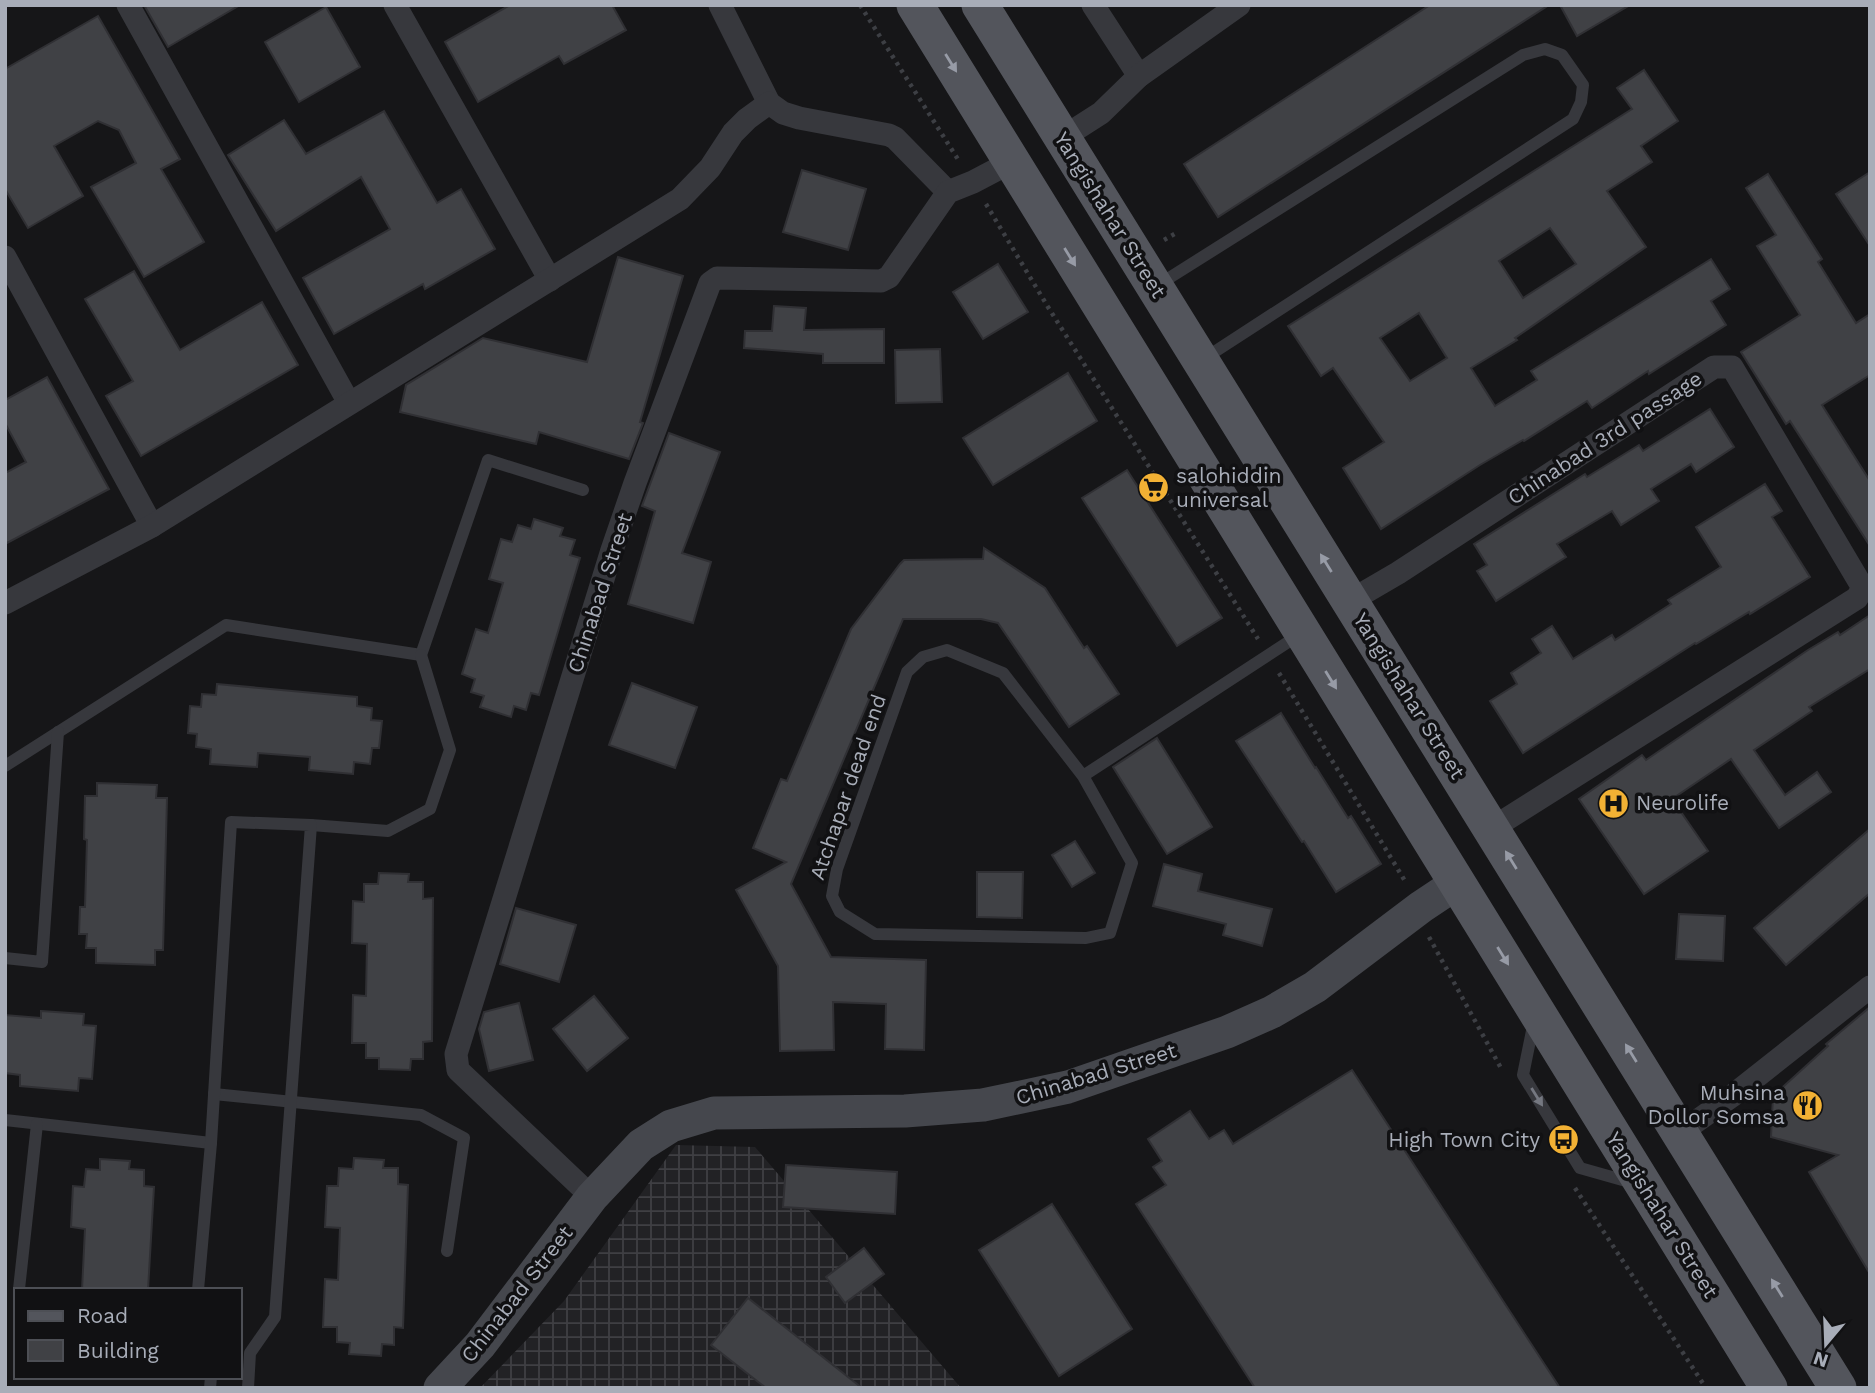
<svg xmlns="http://www.w3.org/2000/svg" width="1875" height="1393" viewBox="0 0 1875 1393" font-family="'Work Sans',sans-serif">
  <style>
    .industrial { fill: url(#industrial-grid) }
    .building { fill: #404145; stroke: #303034; stroke-width: 2; fill-rule: evenodd }
    .lines { fill: none; stroke-linecap: round; stroke-linejoin: round }
    .path { stroke: #3d3f44; stroke-width: 4.5; stroke-dasharray: 3.5 5; stroke-linecap: butt }
    .lane { stroke: #37383d; stroke-width: 12 }
    .street { stroke: #37383d; stroke-width: 23 }
    .secondary { stroke: #45474d; stroke-width: 33 }
    .primary { stroke: #53555c; stroke-width: 37 }
    .oneway { fill: #979ba6 }
    .oneway2 { fill: #757881 }
    .labels { text-anchor: middle; stroke-width: 7; stroke-linejoin: round; paint-order: stroke }
    .street-label { font-size: 21px; fill: #a8adb8; stroke: #111113 }
    .poi-label { font-size: 21px; fill: #a8adb8; stroke: #111113; text-anchor: start }
  </style>
  <defs>
    <pattern id="industrial-grid" width="8" height="8" patternUnits="userSpaceOnUse" patternTransform="scale(1.75)"><rect width="8" height="8" fill="#222225"/><path d="M0 4h8M4 0v8" fill="none" stroke="#3f3f43"/></pattern>
  </defs>
  <rect width="100%" height="100%" fill="#161618"/>
  <polygon class="industrial" points="676,1145 755,1147 961,1388 480,1388 564,1301"/>
  <g class="building">
    <polygon points="144,5 240,5 168,47"/>
    <polygon points="510,5 612,5 626,30 564,64 559,56 478,102 445,42"/>
    <polygon points="1430,5 1549,5 1218,217 1184,164"/>
    <polygon points="1560,5 1630,5 1577,36"/>
    <polygon points="326,7 360,67 299,102 265,42"/>
    <polygon points="98,16 180,159 161,169 204,242 144,277 91,187 136,163 119,130 98,121 54,146 83,196 28,228 5,189 5,69"/>
    <path d="M1644,70L1678,121L1641,146L1652,162L1607,191L1646,247L1515,338L1517,340L1471,368L1495,406L1537,380L1531,371L1711,259L1730,289L1711,301L1726,325L1649,374L1648,371L1592,408L1587,401L1524,441L1523,440L1480,465L1381,529L1343,468L1384,442L1333,368L1321,376L1288,326L1632,109L1617,88ZM1550,228L1576,264L1523,298L1499,261ZM1419,313L1447,358L1410,381L1380,338Z"/>
    <polygon points="384,111 437,203 461,189 495,249 425,289 423,284 334,334 303,278 390,229 361,177 276,231 228,155 284,120 306,154"/>
    <polygon points="802,170 866,189 848,250 783,232"/>
    <polygon points="1870,172 1870,246 1836,194"/>
    <polygon points="1768,174 1822,259 1818,262 1856,323 1870,314 1870,375 1822,405 1870,481 1870,546 1790,421 1786,424 1741,352 1800,315 1757,246 1776,235 1746,188"/>
    <polygon points="618,257 683,276 640,422 643,423 629,459 539,432 536,444 400,412 406,385 483,338 587,362"/>
    <polygon points="998,264 1028,312 983,339 953,292"/>
    <polygon points="134,271 180,350 262,302 298,365 141,456 106,396 133,381 85,299"/>
    <polygon points="774,306 806,308 804,330 884,329 884,363 823,363 823,354 744,348 745,331 772,331"/>
    <polygon points="940,349 942,402 896,403 895,350"/>
    <polygon points="1068,373 1097,421 993,485 963,438"/>
    <polygon points="47,377 109,489 5,544 5,473 26,462 5,423 5,400"/>
    <polygon points="1710,409 1734,447 1696,472 1691,464 1651,489 1659,501 1621,525 1612,511 1557,544 1566,557 1496,601 1477,571 1487,565 1474,544 1585,474 1587,477 1639,445 1643,451"/>
    <polygon points="669,433 720,452 682,553 711,562 693,623 628,604 655,511 642,506"/>
    <polygon points="1127,470 1222,618 1177,646 1082,498"/>
    <polygon points="1765,484 1782,511 1772,517 1810,577 1750,614 1749,612 1696,644 1695,643 1523,753 1490,701 1517,684 1511,673 1541,653 1532,639 1552,626 1573,659 1612,635 1615,640 1671,604 1668,600 1721,567 1696,527"/>
    <polygon points="534,519 563,528 560,536 575,540 570,555 580,558 539,695 531,693 526,710 514,706 511,717 480,707 484,696 471,692 475,679 462,674 476,629 488,633 503,583 489,579 501,539 512,542 518,525 531,529"/>
    <polygon points="984,548 1045,588 1084,648 1087,646 1119,694 1069,727 998,623 981,619 903,619 791,884 831,957 926,960 924,1050 885,1049 886,1004 833,1002 834,1050 780,1051 778,966 736,890 786,862 753,848 781,779 787,781 851,629 900,564 904,560 983,559"/>
    <polygon points="1870,615 1870,669 1809,707 1812,711 1754,750 1785,795 1817,772 1831,792 1779,828 1731,759 1672,799 1708,851 1644,894 1579,799 1642,755 1646,760 1808,650 1838,632 1840,635"/>
    <polygon points="632,683 697,707 675,768 609,745"/>
    <polygon points="217,684 357,697 357,706 372,708 371,720 382,721 379,748 372,748 370,764 354,762 353,774 309,770 310,757 258,753 257,767 210,764 211,749 196,747 197,734 188,733 190,706 201,707 202,694 216,695"/>
    <polygon points="1281,713 1315,768 1316,767 1348,818 1351,816 1381,864 1336,892 1304,841 1302,842 1236,741"/>
    <polygon points="1157,738 1212,827 1167,854 1113,767"/>
    <polygon points="97,783 157,785 156,798 167,798 163,950 155,950 155,965 96,963 96,948 86,948 87,934 79,934 80,907 85,907 87,840 84,839 85,796 97,796"/>
    <polygon points="1870,829 1870,893 1786,965 1754,928"/>
    <polygon points="1075,841 1095,873 1072,887 1052,855"/>
    <polygon points="1164,864 1202,874 1198,891 1272,909 1262,946 1223,935 1226,924 1153,906"/>
    <polygon points="977,872 1023,872 1022,918 977,917"/>
    <polygon points="379,873 409,874 408,882 423,882 423,899 433,898 432,1041 423,1042 423,1059 411,1059 410,1070 379,1069 379,1058 366,1058 366,1043 352,1043 353,995 366,996 367,944 352,943 353,901 364,902 364,884 378,884"/>
    <polygon points="516,908 576,925 559,982 500,964"/>
    <polygon points="1679,914 1725,916 1723,961 1676,959"/>
    <polygon points="594,996 628,1038 587,1071 553,1029"/>
    <polygon points="519,1003 533,1060 489,1071 479,1029 484,1012"/>
    <polygon points="1870,1007 1870,1274 1809,1172 1838,1155 1771,1137 1773,1096 1828,1046 1826,1044"/>
    <polygon points="41,1011 84,1014 83,1025 96,1026 92,1079 79,1078 78,1091 20,1086 20,1075 5,1073 5,1015 41,1018"/>
    <polygon points="1352,1070 1560,1388 1255,1388 1136,1204 1166,1185 1153,1167 1162,1161 1148,1139 1190,1111 1209,1139 1224,1130 1233,1144"/>
    <polygon points="354,1158 384,1160 383,1168 398,1168 398,1184 408,1185 403,1328 394,1327 394,1345 382,1344 381,1356 349,1354 350,1343 337,1342 337,1327 323,1327 325,1279 338,1280 340,1228 325,1227 327,1186 338,1186 339,1168 353,1169"/>
    <polygon points="100,1159 130,1161 129,1169 144,1170 144,1186 154,1187 148,1290 82,1290 85,1229 71,1227 73,1186 84,1187 86,1169 100,1170"/>
    <polygon points="786,1165 897,1172 895,1214 783,1207"/>
    <polygon points="1052,1204 1132,1329 1059,1376 979,1250"/>
    <polygon points="864,1248 884,1274 845,1303 826,1277"/>
    <polygon points="748,1298 862,1388 766,1388 711,1345"/>
  </g>
  <g class="lines">
    <g class="path">
      <polyline points="860,5 959,161"/>
      <polyline points="986,204 1048,307 1258,639"/>
      <polyline points="1164,240 1178,232"/>
      <polyline points="1279,673 1405,881"/>
      <polyline points="1429,937 1502,1070"/>
      <polyline points="1575,1188 1706,1388"/>
    </g>
    <g class="lane">
      <polyline points="1158,285 1523,55 1545,49 1562,55 1583,85 1581,102 1573,119 1202,360"/>
      <polyline points="5,766 226,625 421,655 488,460 583,490"/>
      <polyline points="1083,776 1003,673 947,650 923,657 907,672 837,869 832,896 840,912 875,934 1086,938 1110,933 1132,863 1083,776 1299,635"/>
      <polyline points="311,825 388,831 430,809 450,750 421,655"/>
      <polyline points="5,958 42,962 58,732"/>
      <polyline points="1534,1021 1523,1075 1580,1168 1633,1183"/>
      <polyline points="214,1094 421,1115 464,1138 447,1251"/>
      <polyline points="5,1120 211,1143"/>
      <polyline points="19,1289 37,1124"/>
      <polyline points="198,1290 211,1143 231,822 311,825 275,1317 250,1353 248,1388"/>
      <polyline points="210,1388 211,1377"/>
    </g>
    <g class="street">
      <polyline points="128,5 349,403"/>
      <polyline points="395,5 550,280"/>
      <polyline points="720,5 769,103"/>
      <polyline points="1093,5 1139,76"/>
      <polyline points="1062,138 1101,113 1139,76 1239,5"/>
      <polyline points="5,257 152,526"/>
      <polyline points="1350,601 1398,573 1714,367 1732,367 1863,588 1857,598 1491,829"/>
      <polyline points="5,603 152,526 680,199 710,168 733,133 747,119 769,103 783,113 799,118 889,135 895,138 948,192"/>
      <polyline points="1680,1133 1732,1096 1870,987"/>
      <polyline points="592,1197 458,1070 456,1054 612,550 635,483 710,283 717,278 881,281 889,277 948,192 973,182 1011,162"/>
    </g>
    <polyline class="secondary" points="440,1388 480,1345 592,1197 641,1145 671,1126 714,1113 905,1111 983,1105 1068,1087 1227,1032 1272,1012 1315,987 1421,907 1457,883"/>
    <g class="primary">
      <polyline points="915,5 1769,1388"/>
      <polyline points="980,5 1838,1388"/>
    </g>
  </g>
  <defs><path id="oneway-solid" d="M-6-.8H1V-3.2L6.5 0L1 3.2V.8H-6Z" transform="scale(1.75)"/></defs>
  <g class="oneway">
    <use href="#oneway-solid" transform="translate(951 63) rotate(58)"/>
    <use href="#oneway-solid" transform="translate(1070 257) rotate(58)"/>
    <use href="#oneway-solid" transform="translate(1326 563) rotate(-122)"/>
    <use href="#oneway-solid" transform="translate(1331 680) rotate(58)"/>
    <use href="#oneway-solid" transform="translate(1511 860) rotate(-122)"/>
    <use href="#oneway-solid" transform="translate(1503 956) rotate(58)"/>
    <use href="#oneway-solid" transform="translate(1631 1053) rotate(-122)"/>
    <use href="#oneway-solid" transform="translate(1777 1288) rotate(-122)"/>
  </g>
  <use class="oneway2" href="#oneway-solid" transform="translate(1537 1097) rotate(58)"/>
  <defs>
    <symbol id="supermarket-disc" viewBox="-11 -11 22 22"><circle r="9.5" fill="#f2b134" stroke="#111113"/><path d="M-6-5.5h2.5l.6 2H6L4.5 2H-2.5L-4.4-4H-6ZM-1.5 3.2a1.3 1.3 0 1 0 .1 0ZM3 3.2a1.3 1.3 0 1 0 .1 0Z" fill="#111"/></symbol>
    <symbol id="hospital-disc" viewBox="-11 -11 22 22"><circle r="9.5" fill="#f2b134" stroke="#111113"/><path d="M-5-5h3v3.5h4V-5h3V5h-3V1.5h-4V5h-3Z" fill="#111"/></symbol>
    <symbol id="restaurant-disc" viewBox="-11 -11 22 22"><circle r="9.5" fill="#f2b134" stroke="#111113"/><path d="M-5-6h1v4h1v-4h1v4h1v-4h1v5L-1.5 .5V6h-2V.5L-5-1ZM5-6V6H3V1.5H1.5Q1.5-4 5-6Z" fill="#111"/></symbol>
    <symbol id="bus-disc" viewBox="-11 -11 22 22"><circle r="9.5" fill="#f2b134" stroke="#111113"/><path d="M-5-6H5V4H4V6H2V4H-2V6H-4V4H-5ZM-3.5-4V0h7V-4ZM-3.5 1.2v1.5H-2V1.2ZM2 1.2v1.5H3.5V1.2Z" fill="#111"/></symbol>
  </defs>
  <g fill-rule="evenodd">
    <use href="#supermarket-disc" x="1136" y="470" width="35" height="35"/>
    <use href="#hospital-disc" x="1596" y="786" width="35" height="35"/>
    <use href="#restaurant-disc" x="1790" y="1088" width="35" height="35"/>
    <use href="#bus-disc" x="1546" y="1122" width="35" height="35"/>
  </g>
  <g class="labels">
    <g class="street-label">
      <text transform="translate(1110 215) rotate(58)" y="7">Yangishahar Street</text>
      <text transform="translate(1605 438) rotate(-33)" y="7">Chinabad 3rd passage</text>
      <text transform="translate(600 593) rotate(-72)" y="7">Chinabad Street</text>
      <text transform="translate(1409 696) rotate(58)" y="7">Yangishahar Street</text>
      <text transform="translate(848 787) rotate(-71)" y="7">Atchapar dead end</text>
      <text transform="translate(1096 1074) rotate(-17)" y="7">Chinabad Street</text>
      <text transform="translate(1662 1215) rotate(58)" y="7">Yangishahar Street</text>
      <text transform="translate(517 1294) rotate(-52)" y="7">Chinabad Street</text>
    </g>
    <g class="poi-label">
      <text x="1176" y="483">salohiddin<tspan x="1176" dy="24">universal</tspan></text>
      <text x="1636" y="810">Neurolife</text>
      <text x="1785" y="1100" text-anchor="end">Muhsina<tspan x="1785" dy="24">Dollor Somsa</tspan></text>
      <text x="1540" y="1147" text-anchor="end">High Town City</text>
    </g>
  </g>
  <rect width="1875" height="1393" fill="none" stroke="#a8adb8" stroke-width="14"/>
  <rect x="14" y="1288" width="228" height="91" fill="#111113" stroke="#4d4f55" stroke-width="2"/>
  <rect x="28" y="1311" width="35" height="10" fill="#53555c" stroke="#4d4f55" stroke-width="2"/>
  <text x="77" y="1323" font-size="21" fill="#a8adb8">Road</text>
  <rect x="28" y="1340" width="35" height="21" fill="#404145" stroke="#4d4f55" stroke-width="2"/>
  <text x="77" y="1358" font-size="21" fill="#a8adb8">Building</text>
  <g transform="translate(1826 1344) rotate(199)" stroke="#111113" stroke-width="5" paint-order="stroke">
  <path d="M0-5L12 26L0 18L-12 26Z" fill="#a8adb8"/>
  <text y="-10" font-size="19" font-weight="bold" text-anchor="middle" fill="#a8adb8">N</text>
  </g>
</svg>
